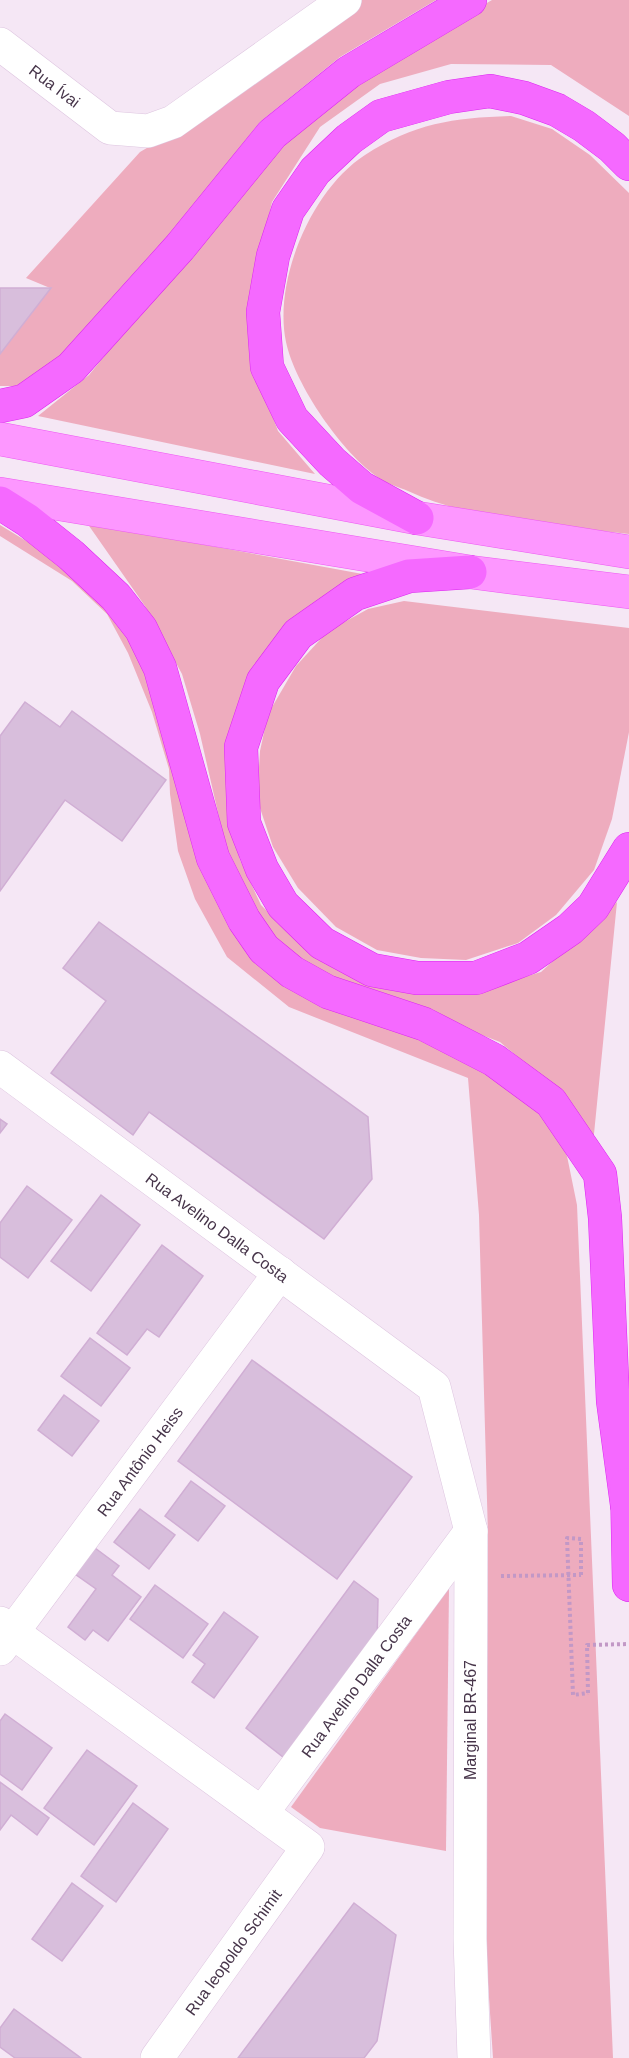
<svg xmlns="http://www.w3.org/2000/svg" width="629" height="2058" viewBox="0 0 629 2058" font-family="Arial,sans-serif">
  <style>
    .green { fill: #eeacbe }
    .building { fill: #d8bedc; stroke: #d0aed4; stroke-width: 1.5 }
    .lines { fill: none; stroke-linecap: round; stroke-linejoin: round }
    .minor-casing { stroke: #dec6e0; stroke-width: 34 }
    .primary-casing { stroke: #ec5af1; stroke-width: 34 }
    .motorway-casing { stroke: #db28ef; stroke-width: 34 }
    .path { stroke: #c298c6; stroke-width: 4; stroke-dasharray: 3 3; stroke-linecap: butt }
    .minor { stroke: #fff; stroke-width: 33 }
    .primary { stroke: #fd97ff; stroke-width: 33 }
    .motorway { stroke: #f569ff; stroke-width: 33 }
    .path-bridge { stroke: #c298c6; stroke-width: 4; stroke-dasharray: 3 3; stroke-linecap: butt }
    .labels { text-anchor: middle; stroke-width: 5; stroke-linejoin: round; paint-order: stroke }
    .street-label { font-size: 16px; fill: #47354a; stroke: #fff }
  </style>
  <rect width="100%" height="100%" fill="#f5e7f5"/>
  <g class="green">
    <polygon points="360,0 436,0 340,57 260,122 169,236 62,355 17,386 0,386 0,354 50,288 26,278 140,152 186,125"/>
    <polygon points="492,0 629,0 629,116 551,65 451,64 380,84 320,127 272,202 252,289 250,356 278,431 315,474 38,416 89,375 273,148 354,81"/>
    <path d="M511,116L552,129L590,155L629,193V534C555,525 476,522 408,491C399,487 387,484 379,478C343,454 295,385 286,342C273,280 312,189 365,155C415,123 453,118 511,116Z"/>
    <polygon points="87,523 368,575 298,616 229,817 240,860 261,905 294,938 424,991 464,995 541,972 617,902 593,1144 562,1094 500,1042 453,1024 354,995 284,952 251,914 230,865 200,734 182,674 145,606"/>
    <polygon points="0,525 82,575 142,649 228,917 470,1056 549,1121 567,1156 577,1205 613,2058 493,2058 485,1937 488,1535 479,1215 468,1078 289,1007 227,957 195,899 178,851 170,794 169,769 152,712 128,653 107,614 72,581 0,536"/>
    <polygon points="404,601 629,628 629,732 612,819 594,870 556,915 518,943 466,960 421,958 377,950 336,927 298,888 273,847 257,799 260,751 268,714 296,666 328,631 368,609"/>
    <polygon points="449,1588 446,1851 320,1828 291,1807"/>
  </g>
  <g class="building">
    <polygon points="0,288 51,288 0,354"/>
    <polygon points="25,702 60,727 72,711 166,780 122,841 65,800 0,891 0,736"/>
    <polygon points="99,922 368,1117 372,1179 324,1239 149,1112 133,1135 51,1073 106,1001 63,968"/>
    <polygon points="0,1119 7,1124 0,1133"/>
    <polygon points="27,1186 72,1220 28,1278 0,1257 0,1223"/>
    <polygon points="101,1195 140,1225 91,1291 51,1261"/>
    <polygon points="162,1245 203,1276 159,1337 147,1329 127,1355 97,1333"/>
    <polygon points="90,1338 130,1368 101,1406 61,1376"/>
    <polygon points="252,1360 412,1477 337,1579 178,1461"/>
    <polygon points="64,1395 99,1421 72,1456 38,1430"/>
    <polygon points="191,1481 225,1506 198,1541 165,1516"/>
    <polygon points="140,1509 175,1535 149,1569 114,1542"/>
    <polygon points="95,1548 119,1566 112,1575 141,1597 108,1641 93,1630 85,1640 68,1627 96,1589 75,1574"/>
    <polygon points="354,1581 378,1599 377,1641 288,1761 246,1728"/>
    <polygon points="155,1585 208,1624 183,1658 130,1619"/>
    <polygon points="224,1612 258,1637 214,1698 192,1682 205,1664 193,1655"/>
    <polygon points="5,1714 52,1748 22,1790 0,1774 0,1721"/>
    <polygon points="87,1750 137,1786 94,1845 44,1808"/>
    <polygon points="0,1782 49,1818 37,1835 11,1815 0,1830"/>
    <polygon points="133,1803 168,1829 116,1902 81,1876"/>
    <polygon points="72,1883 103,1906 62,1961 32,1939"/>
    <polygon points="354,1903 396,1935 377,2041 364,2058 238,2058"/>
    <polygon points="14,2009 81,2058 15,2058 0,2047 0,2028"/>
  </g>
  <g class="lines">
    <defs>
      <g id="minor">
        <path id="s1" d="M0,44L110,128L148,131L173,122L345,0"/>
        <path id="s2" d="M0,1067L434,1387L471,1531L470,1939L474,2058"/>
        <polyline points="0,1623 308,1847 157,2058"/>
        <path id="s3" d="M0,1649L280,1273"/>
        <path id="s4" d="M262,1813L471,1531"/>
      </g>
      <g id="primary">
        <polyline points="0,439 417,518 629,552"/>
        <polyline points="0,494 470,572 629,592"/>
      </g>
      <g id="motorway">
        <polyline points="0,406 24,401 71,368 180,247 272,134 349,72 470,0"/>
        <polyline points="0,503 27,520 71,555 116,597 141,629 160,668 213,858 244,920 264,949 292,972 328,992 424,1024 494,1060 551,1102 600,1174 605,1218 613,1401 627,1505"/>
        <polyline points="417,518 362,488 332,462 292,419 267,367 263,312 273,256 288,210 315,171 349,139 381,116 449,97 490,91 524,98 557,110 584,126 612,147 629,164"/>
        <polyline points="470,572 409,576 355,594 298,634 263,681 241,747 244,823 262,869 283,905 322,943 372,970 417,978 476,978 528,958 570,929 593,907 629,849"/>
        <polyline points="627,1485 629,1585"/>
      </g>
    </defs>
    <use href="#minor" class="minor-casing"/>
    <use href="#primary" class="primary-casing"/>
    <use href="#motorway" class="motorway-casing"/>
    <g class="path">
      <polyline points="501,1576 581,1575"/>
      <polyline points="588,1693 587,1645 629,1644"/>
    </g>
    <use href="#minor" class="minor"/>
    <use href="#primary" class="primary"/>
    <use href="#motorway" class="motorway"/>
    <polyline class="path-bridge" points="581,1575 581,1539 567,1538 573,1695 588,1693"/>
  </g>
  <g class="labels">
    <g class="street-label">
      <text dy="6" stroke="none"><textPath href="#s1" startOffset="69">Rua Ívai</textPath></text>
      <text dy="6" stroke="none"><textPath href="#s2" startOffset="270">Rua Avelino Dalla Costa</textPath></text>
      <text dy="6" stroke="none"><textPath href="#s3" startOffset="234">Rua Antônio Heiss</textPath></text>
      <text dy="6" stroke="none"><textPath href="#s4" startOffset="158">Rua Avelino Dalla Costa</textPath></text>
      <text transform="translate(470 1720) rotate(-90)" y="6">Marginal BR-467</text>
      <text transform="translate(233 1952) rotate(-54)" y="6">Rua leopoldo Schimit</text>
    </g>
  </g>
</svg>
